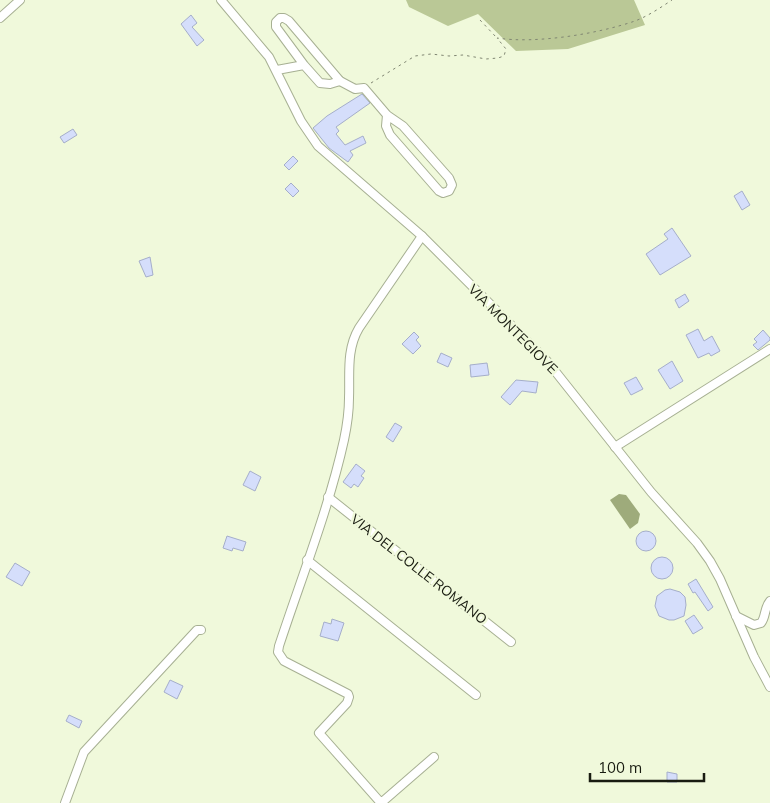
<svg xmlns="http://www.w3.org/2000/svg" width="770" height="803" viewBox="0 0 770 803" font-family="Mulish,sans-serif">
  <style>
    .forest { fill: #bac896 }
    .water { fill: #9eab7b }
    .building { fill: #d5defb; stroke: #a5aeca }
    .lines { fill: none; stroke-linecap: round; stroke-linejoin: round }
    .minor-casing { stroke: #a7b093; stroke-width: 10 }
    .path { stroke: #808672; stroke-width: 1; stroke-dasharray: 2.5 4; stroke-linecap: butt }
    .minor { stroke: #fff; stroke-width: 8 }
    .labels { text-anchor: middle; stroke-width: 5; stroke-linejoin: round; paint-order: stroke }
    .street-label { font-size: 14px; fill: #191c11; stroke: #f0f9db }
  </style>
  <rect width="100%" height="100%" fill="#f0f9db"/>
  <polygon class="forest" points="406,0 634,0 645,25 568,49 516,51 478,14 448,26 409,7"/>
  <polygon class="water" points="619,494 626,495 640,514 638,523 630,529 610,500"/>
  <g class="building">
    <polygon points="191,15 197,23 192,27 204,40 197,46 181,24"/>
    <polygon points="362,94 370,103 336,127 339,131 336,134 345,145 363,136 366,143 350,151 353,155 348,162 329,148 313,128 327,116"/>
    <polygon points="73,129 77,135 64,143 60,137"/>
    <polygon points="293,156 298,161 289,170 284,165"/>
    <polygon points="291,183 299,191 293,197 285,189"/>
    <polygon points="742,191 750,205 742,210 734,196"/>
    <polygon points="672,228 691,256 660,275 646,254 668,239 664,234"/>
    <polygon points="150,257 153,275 146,277 139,261"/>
    <polygon points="685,294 689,301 679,308 675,300"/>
    <polygon points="698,329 704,341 712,336 720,351 711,356 709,353 698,358 686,335"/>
    <polygon points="763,330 770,338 770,340 758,350 753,345 757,342 754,339"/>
    <polygon points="414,332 419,337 416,340 421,346 413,354 402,344"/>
    <polygon points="441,353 452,358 448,367 437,362"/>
    <polygon points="672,361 683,381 670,389 658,370"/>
    <polygon points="487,363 489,375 471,377 470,365"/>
    <polygon points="636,377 643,389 631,395 624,383"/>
    <polygon points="516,380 538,382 536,393 522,391 510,405 501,397"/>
    <polygon points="395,423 402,427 393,442 386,437"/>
    <polygon points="356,464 365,471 361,476 364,478 358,487 354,484 351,488 343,482"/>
    <polygon points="250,471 261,477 255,491 243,485"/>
    <circle cx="646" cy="541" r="10"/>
    <polygon points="227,536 246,542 243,551 233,548 232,551 223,548"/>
    <circle cx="662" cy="568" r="11"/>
    <polygon points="15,563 30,572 22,586 6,577"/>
    <polygon points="696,579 713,607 708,611 695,592 693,593 688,584"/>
    <polygon points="670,589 680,592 685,597 686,605 684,616 674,620 669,620 659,616 655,606 657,596 665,590"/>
    <polygon points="694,615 703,628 693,634 685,621"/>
    <polygon points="332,619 344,623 338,641 320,636 324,622 331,624"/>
    <polygon points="170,680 183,686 177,699 164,692"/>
    <polygon points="69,715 82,721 79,728 66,721"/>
    <polygon points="667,772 677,774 677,782 667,782"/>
  </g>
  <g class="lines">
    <defs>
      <g id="minor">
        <polyline points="221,0 269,57 301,121 318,146 422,236 547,361 651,492 697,543 710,561 720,579 754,657 770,687"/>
        <polyline points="0,18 20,0"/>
        <polyline points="277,70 304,65 320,83 330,84 340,81 289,21 284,18 280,18 276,22 276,27 304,65"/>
        <polyline points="340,81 355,89 364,88 387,115 403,126 449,178 452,185 449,191 443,193 439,191 390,135 386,126 387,115"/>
        <path d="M422,236L359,328C346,350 350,374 349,398C349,412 347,426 344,440C329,508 301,579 279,646L278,652L284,661L348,694L349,697L347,703L319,733L381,803L434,757"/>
        <polyline points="615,447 770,349"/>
        <polyline points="328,497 511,642"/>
        <polyline points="307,560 476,695"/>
        <path d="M736,616L754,625L761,623C766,617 764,608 770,601"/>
        <polyline points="65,803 84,752 197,630 201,630"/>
      </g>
    </defs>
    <use href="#minor" class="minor-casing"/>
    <g class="path">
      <polyline points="480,20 496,37"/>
      <path d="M371,83L415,56L431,54L449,56L463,55L486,59L498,58L504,56L506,49L497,38C536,44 597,34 635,21C648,16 660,8 672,0"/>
    </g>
    <use href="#minor" class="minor"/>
  </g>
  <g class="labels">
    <g class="street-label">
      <text transform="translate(513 329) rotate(45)" y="5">VIA MONTEGIOVE</text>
      <text transform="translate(419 569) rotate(38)" y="5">VIA DEL COLLE ROMANO</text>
    </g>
  </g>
  <path d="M590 773v8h114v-8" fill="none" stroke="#191c11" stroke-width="2.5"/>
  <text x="598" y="773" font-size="15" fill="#191c11" stroke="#f0f9db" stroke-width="4" paint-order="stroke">100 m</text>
</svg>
